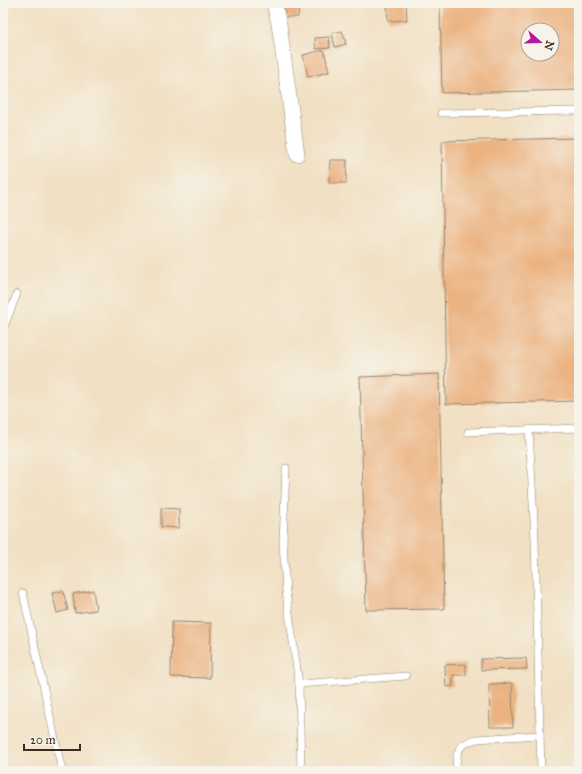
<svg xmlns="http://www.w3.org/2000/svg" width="582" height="774" viewBox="0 0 582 774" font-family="'IM FELL Great Primer',serif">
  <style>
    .building { fill: #ebb382; fill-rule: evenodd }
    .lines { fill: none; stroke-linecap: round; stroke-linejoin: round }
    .service-casing { stroke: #968570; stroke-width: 8 }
    .minor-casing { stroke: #968570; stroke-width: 16 }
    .service { stroke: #fff; stroke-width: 7 }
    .minor { stroke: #fff; stroke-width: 15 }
  </style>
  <rect width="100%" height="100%" fill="#f7f3e8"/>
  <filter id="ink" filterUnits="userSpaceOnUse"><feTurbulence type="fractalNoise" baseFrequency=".025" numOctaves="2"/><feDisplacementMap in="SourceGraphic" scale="8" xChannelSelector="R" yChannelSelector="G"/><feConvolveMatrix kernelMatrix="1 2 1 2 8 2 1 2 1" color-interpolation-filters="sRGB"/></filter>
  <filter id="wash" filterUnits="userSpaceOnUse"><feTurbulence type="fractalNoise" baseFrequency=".012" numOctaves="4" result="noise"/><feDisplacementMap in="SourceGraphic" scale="16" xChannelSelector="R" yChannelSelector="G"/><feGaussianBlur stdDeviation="0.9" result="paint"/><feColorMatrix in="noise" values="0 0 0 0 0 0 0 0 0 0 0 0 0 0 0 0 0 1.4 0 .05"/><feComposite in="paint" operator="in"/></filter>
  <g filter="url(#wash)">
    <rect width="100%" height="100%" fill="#f1e0c3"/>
    <g id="blocks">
      <g class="building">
        <polygon points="284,3 299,3 298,17 284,17"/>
        <polygon points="387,3 406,3 407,20 388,21"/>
        <path d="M440,3H579V90L442,93ZM528,30H552V54H528Z"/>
        <polygon points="342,31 346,44 335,47 332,33"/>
        <polygon points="329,37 330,48 316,49 315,38"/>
        <polygon points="324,50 329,72 308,77 303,55"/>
        <polygon points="579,138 579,401 446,404 442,141"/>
        <polygon points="330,160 347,160 346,183 329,183"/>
        <polygon points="439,374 444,609 366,610 360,377"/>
        <polygon points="161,508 179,509 179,528 161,527"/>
        <polygon points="93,590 96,610 75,613 73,594"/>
        <polygon points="63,591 68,610 57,613 52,593"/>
        <polygon points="172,622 211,623 210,678 171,677"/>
        <polygon points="526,658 527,669 481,670 481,659"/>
        <polygon points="466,664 466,675 453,675 453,686 446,687 445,665"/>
        <polygon points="512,683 513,727 490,727 489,684"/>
      </g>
    </g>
  </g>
  <g filter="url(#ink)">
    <use href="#blocks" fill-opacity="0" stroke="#968570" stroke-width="1"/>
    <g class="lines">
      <defs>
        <g id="service">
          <polyline points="441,113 579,111"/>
          <polyline points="3,329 17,294"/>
          <polyline points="529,429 535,540 541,771"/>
          <polyline points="468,432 579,428"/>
          <polyline points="286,468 283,542 286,592 299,684 301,771"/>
          <polyline points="23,593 62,771"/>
          <polyline points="299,684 406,676"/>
          <path d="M456,771C456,752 457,744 477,739L540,735"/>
        </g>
        <polyline id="minor" points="274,3 279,24 297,154"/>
      </defs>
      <use href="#service" class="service-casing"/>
      <use href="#minor" class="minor-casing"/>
      <use href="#service" class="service"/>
      <use href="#minor" class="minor"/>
    </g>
  </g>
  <rect width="582" height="774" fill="none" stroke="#f7f3e8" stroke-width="16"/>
  <g transform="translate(540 42) rotate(110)"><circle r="19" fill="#f7f3e8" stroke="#aca397"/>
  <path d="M0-3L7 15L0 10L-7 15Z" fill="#b5179e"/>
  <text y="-6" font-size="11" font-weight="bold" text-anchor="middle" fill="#3b2a1e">N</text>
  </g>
  <path d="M24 744v6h56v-6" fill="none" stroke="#3b2a1e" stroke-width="2"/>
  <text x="30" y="744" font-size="12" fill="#3b2a1e" stroke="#f7f3e8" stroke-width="3" paint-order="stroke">20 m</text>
</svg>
